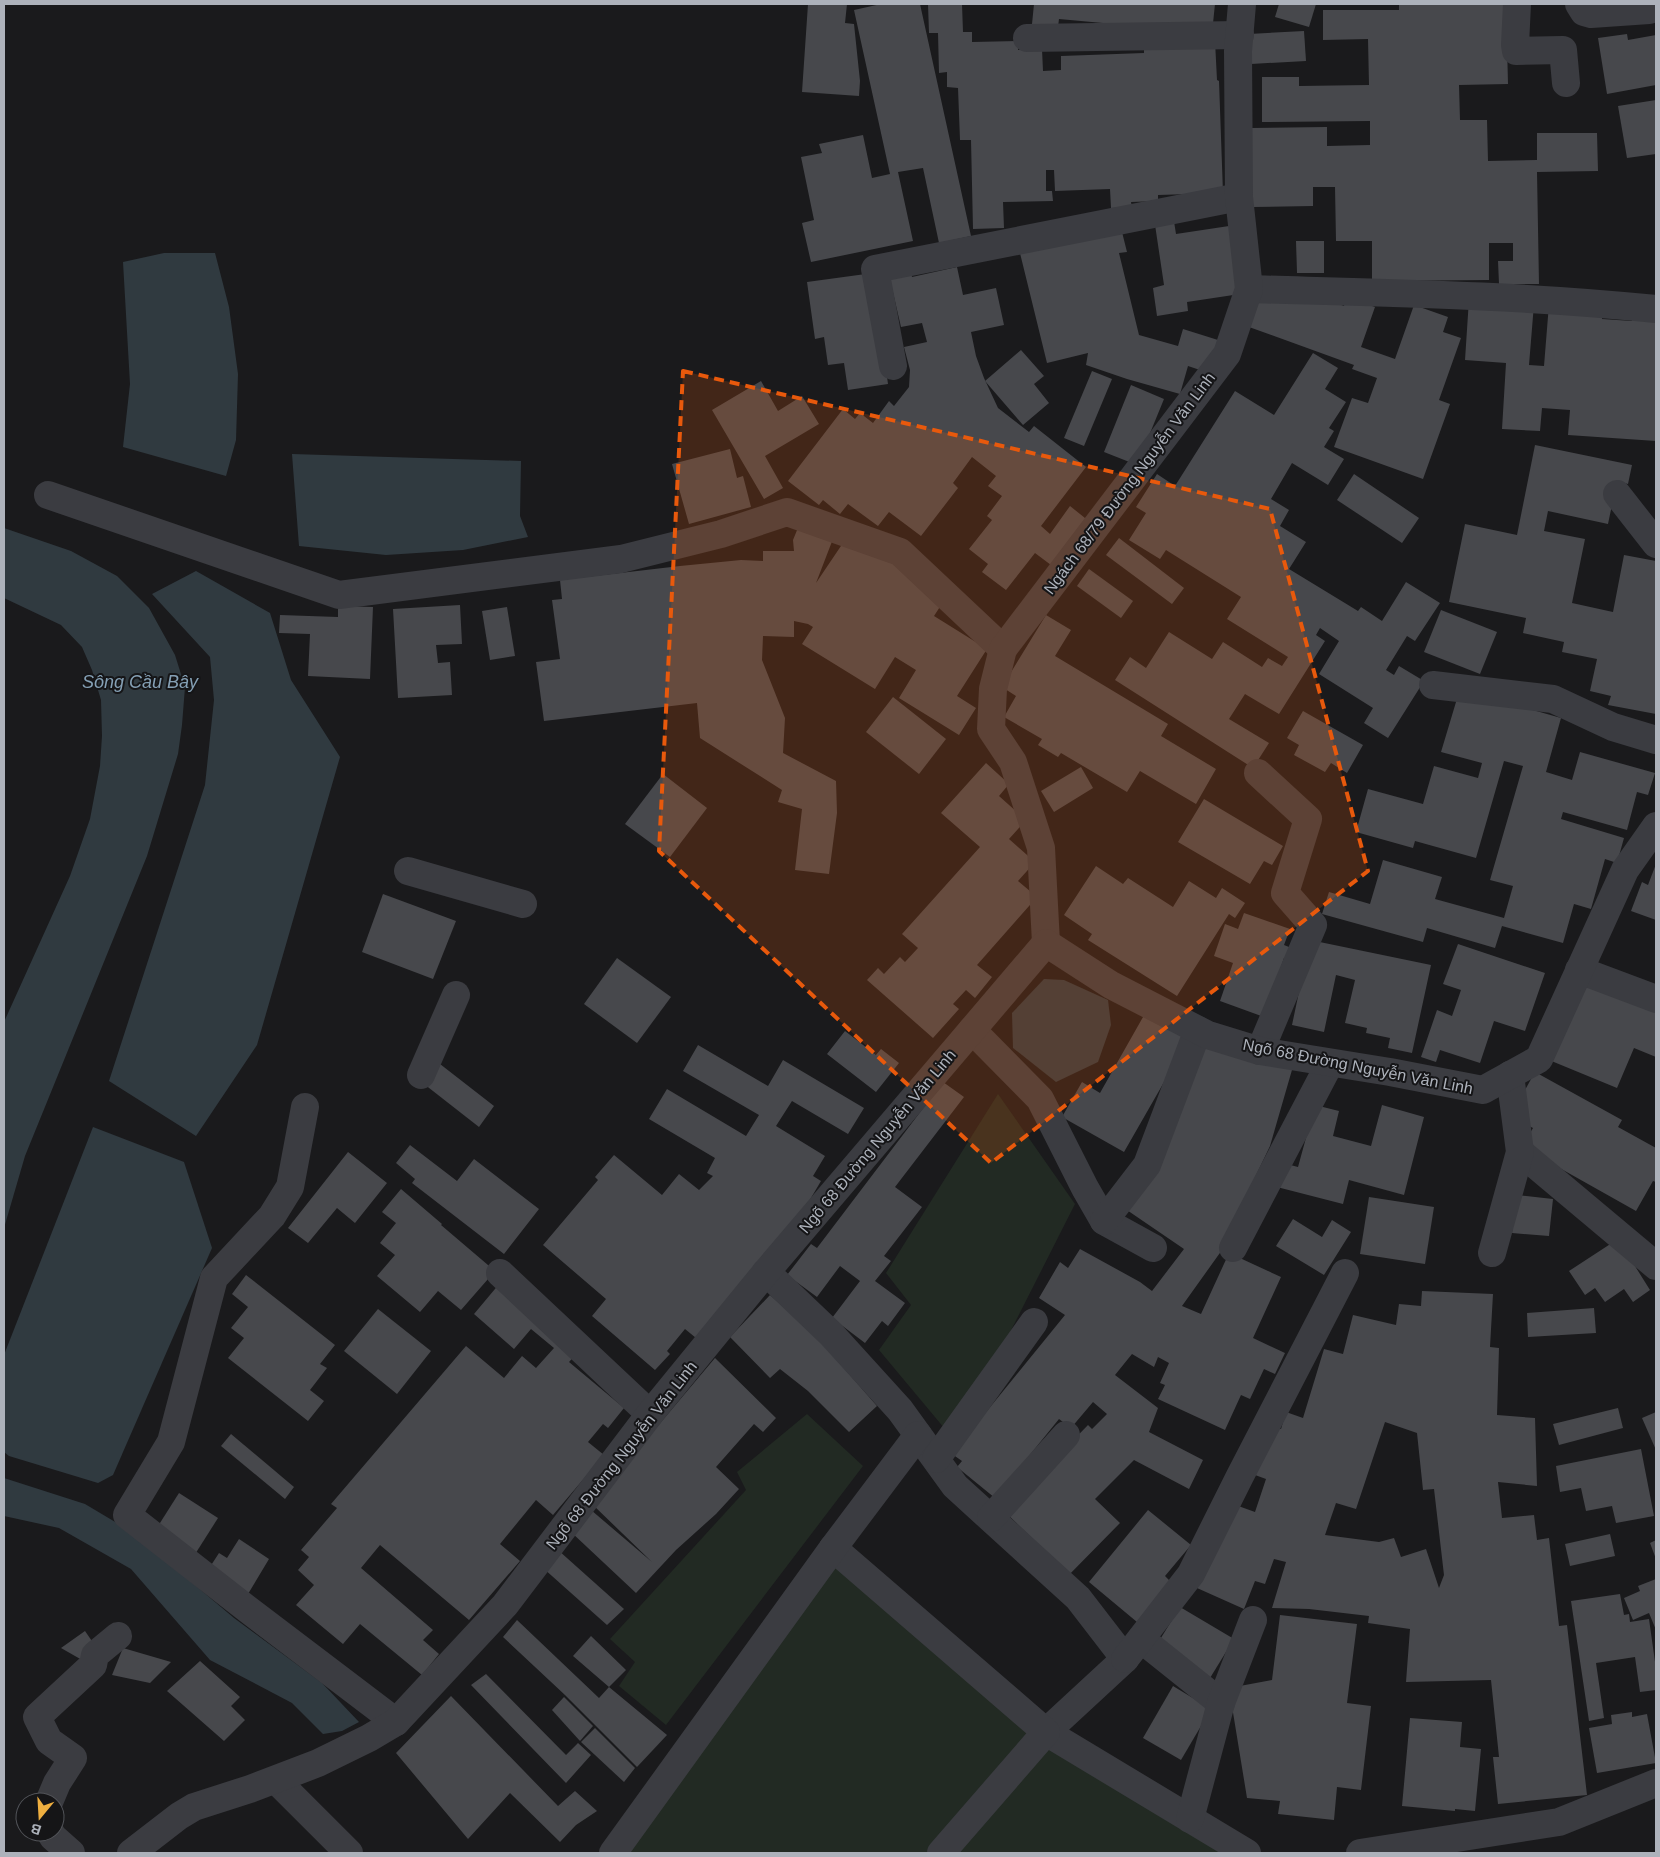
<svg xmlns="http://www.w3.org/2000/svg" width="1660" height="1857" viewBox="0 0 1660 1857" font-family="Arial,sans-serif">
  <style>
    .green { fill: #222a23 }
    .water { fill: #303a40 }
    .building { fill: #47484c; fill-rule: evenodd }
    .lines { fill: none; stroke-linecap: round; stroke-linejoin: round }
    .minor { stroke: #3b3c41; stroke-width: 28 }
    .marked { fill: #e8590c; fill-opacity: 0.2; stroke: #e8590c; stroke-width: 4; stroke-dasharray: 10 6; stroke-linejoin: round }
    .labels { text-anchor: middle; stroke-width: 4; stroke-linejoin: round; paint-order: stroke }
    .street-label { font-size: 16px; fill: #adb2bb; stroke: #151517 }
    .water-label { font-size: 18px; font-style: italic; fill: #85a0b5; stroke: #151517 }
  </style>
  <rect width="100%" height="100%" fill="#1a1a1c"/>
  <g class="green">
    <polygon points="998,1094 1075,1204 955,1441 879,1350 911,1305 886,1273"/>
    <polygon points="807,1414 863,1466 666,1725 619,1686 635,1662 610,1639 746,1490 737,1472"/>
    <polygon points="833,1548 1046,1732 1247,1853 608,1853"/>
  </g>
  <g class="water">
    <polygon points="164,253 215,253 229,307 238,374 236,440 226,476 123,447 130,384 123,262"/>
    <polygon points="292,454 521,461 520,516 528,537 463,550 386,555 299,546"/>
    <polygon points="4,528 71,551 117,576 149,608 175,655 185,687 182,725 178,754 147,856 25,1156 4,1228 4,1022 70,876 90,819 100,766 102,736 101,700 92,670 82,647 61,625 4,598"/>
    <polygon points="196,571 270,613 291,680 340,757 257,1045 196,1136 109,1081 205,785 214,700 210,657 152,594"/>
    <polygon points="1044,979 1064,980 1108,1000 1111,1025 1098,1062 1056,1082 1013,1048 1012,1013"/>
    <polygon points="93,1127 184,1162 212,1248 113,1475 98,1483 9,1456 4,1452 4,1355"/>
    <polygon points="4,1478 85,1504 132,1532 234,1618 322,1683 359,1722 342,1731 323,1734 292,1703 210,1660 131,1569 59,1528 4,1516"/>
  </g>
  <g class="building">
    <polygon points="808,4 847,4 845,23 854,24 860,81 859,96 802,92"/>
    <polygon points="881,4 920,4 971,236 939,243 923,168 898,172 913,241 811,262 802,223 814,220 801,157 822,153 819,144 863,135 872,178 890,174 854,10"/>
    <polygon points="928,4 962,4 963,32 972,32 972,42 1018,41 1018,50 1042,49 1043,71 1061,70 1061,56 1144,53 1144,49 1215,41 1217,80 1219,81 1223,193 1158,195 1158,201 1131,202 1132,207 1111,208 1110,189 1055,191 1054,170 1046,170 1046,191 1052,191 1053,201 1003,202 1004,228 973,229 971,140 960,140 958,88 947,87 947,72 939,73 938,33 929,33"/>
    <polygon points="1034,4 1215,4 1212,33 1059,19 1058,27 1032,24"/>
    <polygon points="1279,4 1316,4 1309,27 1275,17"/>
    <polygon points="1399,4 1506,4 1508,84 1459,85 1460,120 1487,120 1488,161 1537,160 1537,133 1597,133 1598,171 1537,172 1539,284 1499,284 1498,261 1513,261 1513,243 1489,243 1489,280 1372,281 1372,241 1336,241 1335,187 1313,187 1313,206 1252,207 1251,128 1327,127 1327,146 1370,145 1370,121 1262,122 1262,77 1299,77 1299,86 1369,85 1368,39 1323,40 1323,10 1399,10"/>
    <polygon points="1304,31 1306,61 1251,64 1249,34"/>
    <polygon points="1627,34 1628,40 1656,35 1656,85 1607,94 1598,38"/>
    <polygon points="1656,100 1656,154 1627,158 1618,106"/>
    <polygon points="1173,215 1176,234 1229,226 1240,294 1187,302 1188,311 1157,316 1153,288 1164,285 1154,218"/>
    <polygon points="1120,224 1127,252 1119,253 1139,335 1178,346 1183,329 1218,340 1209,373 1188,366 1180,394 1127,379 1086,365 1088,353 1047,363 1018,245"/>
    <polygon points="1296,241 1324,241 1324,273 1297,273"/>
    <polygon points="910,267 912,277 957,267 963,295 996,288 1004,325 971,332 976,356 984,378 998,408 1029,432 1034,426 1086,467 1041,526 1050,534 1070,506 1090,522 1055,568 1035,553 1006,590 982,572 988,564 969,549 992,520 987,516 1002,496 988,486 996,476 972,457 953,483 958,488 921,536 889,512 878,526 848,504 840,514 823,500 819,505 788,481 843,409 855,419 860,413 873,423 889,401 894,406 909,387 910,370 904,347 927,342 922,323 901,327 888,271"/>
    <polygon points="873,273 888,384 848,390 844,363 828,365 824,337 815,339 807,282"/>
    <polygon points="1309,293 1344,306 1346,297 1375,307 1361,347 1395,359 1414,305 1448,317 1443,332 1461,338 1439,400 1450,404 1423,479 1334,447 1352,398 1368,403 1377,378 1352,369 1354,365 1249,327 1261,295"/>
    <polygon points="1469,299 1534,304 1529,365 1544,366 1549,304 1603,308 1602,319 1632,321 1633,310 1656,312 1656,441 1568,435 1570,410 1542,408 1540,431 1502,429 1506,363 1465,360"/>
    <polygon points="1021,350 1044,376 1034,384 1049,403 1023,425 985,381"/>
    <polygon points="1313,353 1338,368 1325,389 1346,402 1329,428 1334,431 1324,447 1344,459 1328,485 1292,463 1271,499 1289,510 1280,526 1306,542 1289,569 1358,611 1361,607 1382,621 1406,582 1440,603 1415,641 1407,636 1386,670 1394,675 1399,666 1424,681 1388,738 1364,723 1373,708 1319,674 1339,641 1320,628 1316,635 1325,641 1279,714 1245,694 1229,719 1269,743 1253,768 1115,680 1130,657 1146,668 1169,632 1212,659 1223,642 1262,667 1268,658 1282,666 1288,657 1227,619 1241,597 1166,550 1160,559 1129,540 1146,513 1136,507 1157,474 1175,486 1235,391 1274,415"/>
    <polygon points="1092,371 1112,379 1084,446 1064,438"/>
    <polygon points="761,381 778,411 802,396 819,424 765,456 783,488 764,499 712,410"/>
    <polygon points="1131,385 1164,399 1137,465 1104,452"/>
    <polygon points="1535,445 1632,465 1628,484 1617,481 1608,524 1548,511 1544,531 1585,539 1572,603 1613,612 1624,555 1656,561 1656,714 1608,705 1611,696 1590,691 1597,659 1562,652 1564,642 1523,633 1526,618 1449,602 1465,524 1517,535"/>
    <polygon points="730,449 737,478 743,476 751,507 689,524 672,464"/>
    <polygon points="1354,474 1419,518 1402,543 1337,500"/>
    <polygon points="802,518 836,531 816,583 845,540 865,545 945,599 934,616 987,649 957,696 976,708 959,735 899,698 916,670 895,657 875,689 802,644 813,627 808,624 794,621 794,637 763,636 762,660 785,718 783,753 836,781 837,813 829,874 795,870 802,809 778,802 782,790 700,738 697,703 544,721 536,662 560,659 552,600 562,599 560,580 680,566 741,560 763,561 763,551 794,551 793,540"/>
    <polygon points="1119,538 1184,588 1172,604 1106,555"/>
    <polygon points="1089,569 1133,601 1121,618 1077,586"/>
    <polygon points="460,605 462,644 436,645 438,663 450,662 452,695 398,698 393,609"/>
    <polygon points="338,606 373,607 370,679 308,676 310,634 279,633 280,615 338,617"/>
    <polygon points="507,607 515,656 490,660 482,611"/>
    <polygon points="1441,610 1497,632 1480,674 1424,652"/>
    <polygon points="1046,615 1071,630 1055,656 1168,724 1161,736 1216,769 1196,804 1140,771 1127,792 1061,753 1058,757 1038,745 1042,739 1004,717 1016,696 1002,687"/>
    <polygon points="1459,692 1483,696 1561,718 1546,772 1572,780 1580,752 1655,773 1648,795 1637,792 1627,830 1563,812 1561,819 1624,838 1617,863 1605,859 1591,909 1574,904 1563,943 1502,926 1495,948 1427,928 1423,942 1322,914 1329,892 1370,904 1383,860 1442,877 1435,899 1504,918 1513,886 1490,880 1523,766 1504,761 1476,858 1415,841 1413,848 1356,832 1368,789 1423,804 1434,766 1478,778 1482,763 1441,752"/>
    <polygon points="893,697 946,739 919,774 866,732"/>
    <polygon points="1303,711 1363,745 1347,773 1331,763 1325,772 1294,755 1299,745 1287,738"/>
    <polygon points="986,763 1009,784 999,796 1026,820 1009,839 1035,862 1018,881 1037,897 977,965 992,977 975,998 966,990 953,1004 959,1009 933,1038 867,980 878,968 884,974 900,957 905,962 918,948 902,934 980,847 941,813"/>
    <polygon points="1081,767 1093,788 1054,812 1041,791"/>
    <polygon points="663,774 707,808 670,857 625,824"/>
    <polygon points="1204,799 1283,846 1272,865 1264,861 1250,884 1178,842"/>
    <polygon points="1656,864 1656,920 1631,911 1642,882 1648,885"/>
    <polygon points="1096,866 1123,884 1128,878 1173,907 1189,881 1216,898 1222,888 1245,903 1235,918 1229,914 1177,996 1088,940 1092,934 1064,915"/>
    <polygon points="383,894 456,921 433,979 362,952"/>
    <polygon points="1244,913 1290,929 1284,945 1294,949 1290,961 1284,958 1264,1017 1220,1001 1233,963 1214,956 1225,924 1238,929"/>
    <polygon points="1310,940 1431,965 1412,1053 1388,1048 1390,1038 1366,1033 1367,1028 1345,1023 1355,980 1336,975 1324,1032 1292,1025"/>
    <polygon points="1458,944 1545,973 1525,1031 1494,1021 1480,1063 1440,1050 1436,1062 1421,1057 1437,1010 1452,1016 1461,990 1443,984"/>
    <polygon points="617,958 671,997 637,1043 584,1004"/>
    <polygon points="1584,975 1656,1004 1656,1057 1634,1048 1617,1088 1549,1060"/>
    <polygon points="1147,1010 1191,1035 1124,1152 1062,1117 1082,1082 1100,1093"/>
    <polygon points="845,1031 876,1055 881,1049 899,1063 876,1092 827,1054"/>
    <polygon points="1202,1036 1294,1063 1270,1146 1241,1207 1227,1243 1182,1306 1201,1314 1229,1253 1281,1277 1253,1338 1285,1353 1275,1374 1264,1369 1250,1399 1241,1395 1225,1430 1158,1399 1165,1385 1160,1383 1169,1363 1158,1357 1154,1367 1132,1354 1115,1375 1158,1408 1149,1432 1203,1460 1189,1489 1134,1460 1095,1499 1120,1523 1064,1580 1039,1545 1004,1511 1088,1425 1092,1429 1107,1414 1093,1402 1071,1428 1059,1419 995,1498 957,1467 962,1461 952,1454 1065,1315 1039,1298 1060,1262 1068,1268 1080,1249 1140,1282 1152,1291 1184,1249 1121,1206"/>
    <polygon points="698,1045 768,1086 783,1060 864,1108 848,1134 792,1101 776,1126 825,1156 813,1176 821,1181 795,1225 696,1338 685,1329 667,1351 670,1354 655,1370 592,1316 606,1299 543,1245 598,1180 595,1177 614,1155 662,1195 679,1174 699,1190 713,1176 707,1173 715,1158 649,1119 667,1089 746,1136 759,1115 683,1071"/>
    <polygon points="440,1064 494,1106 479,1127 424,1084"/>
    <polygon points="1535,1072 1622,1120 1618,1127 1656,1148 1656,1182 1653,1181 1636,1211 1522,1147 1533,1128 1523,1123 1521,1097"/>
    <polygon points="943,1082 964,1097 895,1187 922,1207 884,1256 891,1261 875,1281 905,1303 888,1326 882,1321 865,1343 832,1318 860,1281 840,1266 817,1297 787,1275 811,1244 817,1248"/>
    <polygon points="1315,1105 1339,1111 1333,1136 1371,1146 1382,1105 1424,1117 1404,1195 1349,1180 1343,1204 1273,1186 1279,1162 1298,1167"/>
    <polygon points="410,1145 457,1181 474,1159 539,1209 504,1254 412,1183 415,1179 396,1163"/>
    <polygon points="348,1152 387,1183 355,1223 337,1208 308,1243 288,1228"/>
    <polygon points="401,1189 442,1224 441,1225 495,1271 461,1310 438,1291 420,1312 377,1276 395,1255 380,1243 396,1223 382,1212"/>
    <polygon points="1516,1195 1553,1199 1549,1236 1512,1233"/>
    <polygon points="1369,1197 1434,1207 1425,1264 1360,1254"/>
    <polygon points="1293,1219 1322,1237 1332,1220 1351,1232 1324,1275 1276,1246"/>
    <polygon points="1618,1239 1650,1290 1633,1302 1624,1289 1605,1302 1595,1288 1585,1295 1569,1271"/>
    <polygon points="246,1275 335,1345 320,1364 327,1368 310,1390 324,1401 308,1421 228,1358 244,1338 231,1328 248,1307 232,1294"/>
    <polygon points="500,1283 580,1350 569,1362 624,1408 608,1428 603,1424 588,1442 604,1455 553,1515 536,1500 500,1544 520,1561 469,1620 380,1545 361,1568 433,1630 423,1640 439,1654 422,1675 360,1624 343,1644 296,1605 314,1585 298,1570 309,1557 301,1550 337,1508 331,1504 466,1346 504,1378 522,1356 536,1368 554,1348 531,1329 514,1349 474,1314"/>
    <path d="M1422,1291L1493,1294L1490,1347L1499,1348L1497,1415L1535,1418L1537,1486L1498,1482L1502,1518L1534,1515L1537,1540L1549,1538L1559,1626L1567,1625L1587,1795L1498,1804L1493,1757H1499L1491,1680L1406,1682L1410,1629L1368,1623L1369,1616L1309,1609L1272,1608L1286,1562L1274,1559L1265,1584L1255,1581L1244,1609L1188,1584L1230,1503L1255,1512L1266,1479L1255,1475L1271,1426L1281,1429L1286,1412L1303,1418L1324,1349L1343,1354L1353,1315L1396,1325L1399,1304L1421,1306ZM1385,1422L1417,1433L1423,1490L1434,1489L1444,1575L1439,1588L1426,1549L1401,1557L1394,1538L1379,1542L1325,1535L1336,1503L1356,1509Z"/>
    <polygon points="770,1295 815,1335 877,1406 849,1432 808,1391 780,1369 770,1378 730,1337"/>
    <polygon points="1594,1308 1596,1333 1528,1337 1527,1313"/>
    <polygon points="378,1309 431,1351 397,1394 344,1351"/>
    <polygon points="715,1358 776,1418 763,1432 754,1424 716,1467 739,1489 716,1514 676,1550 636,1593 571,1532 591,1510 652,1562 592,1504"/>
    <polygon points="1618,1408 1623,1428 1559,1445 1553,1424"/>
    <polygon points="1656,1412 1656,1450 1642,1418"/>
    <polygon points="231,1434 294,1487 285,1499 221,1446"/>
    <polygon points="1641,1449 1654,1516 1616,1523 1612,1506 1586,1511 1581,1488 1560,1492 1556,1466"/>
    <polygon points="179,1493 218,1518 192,1559 153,1534"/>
    <polygon points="1148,1510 1191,1545 1165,1576 1170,1581 1137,1622 1089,1582"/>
    <polygon points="1610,1534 1615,1556 1570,1566 1565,1544"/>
    <polygon points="239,1539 269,1559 248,1594 208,1570 219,1553 227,1558"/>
    <polygon points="1656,1540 1656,1559 1650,1543"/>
    <polygon points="558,1550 624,1609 607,1625 543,1568"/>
    <polygon points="1656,1579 1656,1630 1649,1613 1633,1620 1624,1598 1640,1591 1638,1586"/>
    <polygon points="1620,1594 1624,1615 1629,1614 1630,1622 1649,1619 1656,1669 1656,1690 1640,1692 1635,1657 1596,1663 1604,1718 1589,1721 1571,1601"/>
    <polygon points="1180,1607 1234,1639 1210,1678 1156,1646"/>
    <polygon points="1280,1615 1357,1624 1347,1703 1371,1706 1361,1790 1337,1787 1334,1820 1278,1814 1280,1801 1247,1798 1229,1688 1272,1680"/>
    <polygon points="517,1620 599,1698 609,1687 573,1656 591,1636 626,1670 609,1687 667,1735 637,1767 565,1695 503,1637"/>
    <polygon points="85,1631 96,1647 82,1660 61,1648"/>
    <polygon points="123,1648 171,1662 150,1683 112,1675"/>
    <polygon points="200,1661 240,1697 231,1706 245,1720 224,1741 167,1691"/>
    <polygon points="486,1674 566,1755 578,1743 591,1755 566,1783 471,1685"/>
    <polygon points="1173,1686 1211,1709 1181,1760 1143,1738"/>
    <polygon points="451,1696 558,1806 575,1791 597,1811 576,1825 560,1842 510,1793 468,1839 396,1753"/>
    <polygon points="564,1697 593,1726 580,1741 552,1710"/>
    <polygon points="1632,1712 1632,1717 1647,1714 1656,1763 1597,1773 1589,1728 1612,1724 1611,1715"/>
    <polygon points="1410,1718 1462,1722 1460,1747 1481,1749 1475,1811 1455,1809 1455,1811 1402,1806"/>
    <polygon points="595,1728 635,1768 624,1782 581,1742"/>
  </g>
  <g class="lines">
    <g class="minor">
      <polyline points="1517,4 1515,45 1516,51 1563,50 1566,83"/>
      <polyline points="1579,4 1584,12 1591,14 1649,10"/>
      <polyline points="1027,38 1240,35"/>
      <path d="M1249,289C1385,293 1521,295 1656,309"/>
      <polyline points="893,366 875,269 1239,197"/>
      <polyline points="1617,494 1656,544"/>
      <polyline points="48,495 339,595 621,559 721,534 787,512 900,552 1003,649"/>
      <polyline points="1433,685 1553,699 1613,727 1656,740"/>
      <polyline points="1258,773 1308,819 1285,893 1313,925 1260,1051"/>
      <polyline points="408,871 523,904"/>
      <polyline points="1046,943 1041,848 1013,762 991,729 993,689 1003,649 1227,354 1249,289 1239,197 1238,51 1242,4"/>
      <polyline points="1579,970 1656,999"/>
      <polyline points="972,1030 1040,1099 1085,1188 1104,1221 1153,1248"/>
      <polyline points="421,1075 456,995"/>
      <polyline points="305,1107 290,1187 272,1216 214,1278 171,1442 127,1515 246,1608 396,1722"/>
      <polyline points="1520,1152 1656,1266"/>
      <polyline points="1104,1221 1147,1165 1198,1030"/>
      <polyline points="1233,1248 1330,1063"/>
      <polyline points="1492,1253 1520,1152 1510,1075"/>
      <polyline points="766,1272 831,1334 900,1410 955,1486 1078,1598 1125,1659 1046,1732 1247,1853"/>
      <polyline points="500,1273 650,1414"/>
      <polyline points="936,1459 1034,1322"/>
      <polyline points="991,1518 1066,1435"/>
      <polyline points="833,1548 1046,1732 941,1853"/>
      <polyline points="1141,1639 1221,1703"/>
      <polyline points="1125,1659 1191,1574 1240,1476 1345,1273"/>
      <polyline points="276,1780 349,1853"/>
      <polyline points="49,1802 57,1783 73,1758 49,1741 37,1717 93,1665 95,1655 118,1636"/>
      <polyline points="1190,1819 1221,1703 1253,1620"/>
      <polyline points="50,1832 53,1837 71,1853"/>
      <polyline points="131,1853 179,1816 194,1807 250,1789 318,1763 369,1738 396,1722 505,1605 650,1414 766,1272 1046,943 1111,985 1208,1035 1260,1051 1390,1072 1483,1090 1539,1059 1625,870 1656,826"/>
      <polyline points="613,1853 833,1548 918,1435"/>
      <polyline points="1360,1853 1559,1822 1656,1783"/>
    </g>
  </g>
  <path class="marked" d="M683,371L1270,509L1368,871L991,1163L659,851Z"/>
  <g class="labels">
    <g class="street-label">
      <text transform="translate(1129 483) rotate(-53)" y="6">Ngách 68/79 Đường Nguyễn Văn Linh</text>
      <text transform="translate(1358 1066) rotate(11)" y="6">Ngõ 68 Đường Nguyễn Văn Linh</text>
      <text transform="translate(877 1141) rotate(-50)" y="6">Ngõ 68 Đường Nguyễn Văn Linh</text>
      <text transform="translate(621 1455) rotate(-52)" y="6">Ngõ 68 Đường Nguyễn Văn Linh</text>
    </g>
    <g class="water-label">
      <text x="140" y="688">Sông Cầu Bây</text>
    </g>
  </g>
  <rect width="1660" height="1857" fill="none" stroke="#adb2bb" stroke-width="10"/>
  <g transform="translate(40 1817) rotate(198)"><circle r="24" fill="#151517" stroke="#525459"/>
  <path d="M0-4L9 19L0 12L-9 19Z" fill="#efaf40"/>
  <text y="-8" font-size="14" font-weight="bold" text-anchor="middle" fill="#adb2bb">B</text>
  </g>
</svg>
